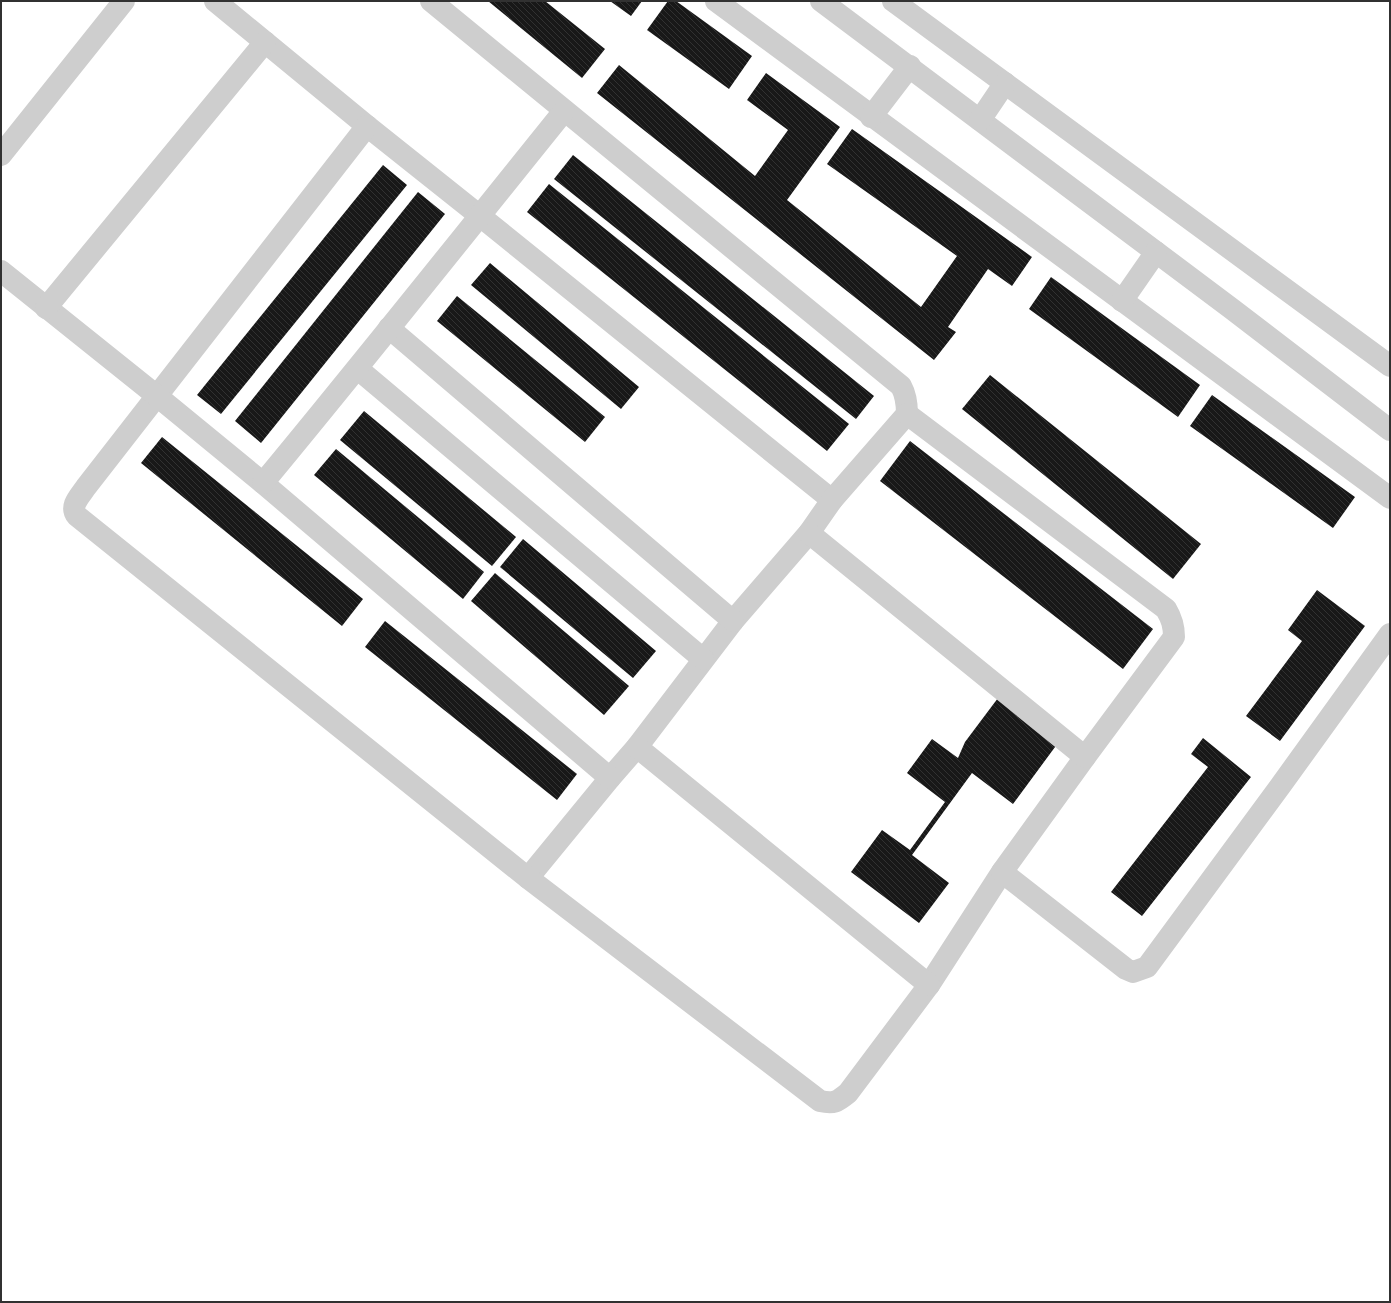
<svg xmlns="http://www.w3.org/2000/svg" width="1391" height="1303" viewBox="0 0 1391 1303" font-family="Ubuntu,sans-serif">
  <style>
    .building { fill: url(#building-back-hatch) }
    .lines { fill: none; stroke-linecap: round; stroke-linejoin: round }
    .minor { stroke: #cecece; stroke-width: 22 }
  </style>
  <defs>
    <pattern id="building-back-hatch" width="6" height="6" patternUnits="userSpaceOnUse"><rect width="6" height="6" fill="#181818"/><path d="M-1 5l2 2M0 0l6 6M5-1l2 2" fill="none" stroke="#313131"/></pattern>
  </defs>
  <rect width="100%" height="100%" fill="#fff"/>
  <g class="building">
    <polygon points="488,1 545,1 605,49 582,78"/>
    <polygon points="610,1 642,1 631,16"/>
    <polygon points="668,1 676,1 752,56 729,89 647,30"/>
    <polygon points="619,65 755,176 788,130 747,100 766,73 840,127 787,200 921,307 957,256 827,164 852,129 1032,257 1012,286 988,269 948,327 956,332 934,360 597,93"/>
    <polygon points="573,155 874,396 856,419 554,179"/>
    <polygon points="383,165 407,185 221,414 197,395"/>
    <polygon points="549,184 849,424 827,451 527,212"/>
    <polygon points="418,192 445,214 261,443 235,421"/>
    <polygon points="490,263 639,387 621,409 471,285"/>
    <polygon points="1051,277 1200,385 1178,417 1029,309"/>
    <polygon points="457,296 605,417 585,442 437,321"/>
    <polygon points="990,375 1201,544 1173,579 962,409"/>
    <polygon points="1212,395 1355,497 1333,528 1190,426"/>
    <polygon points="364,411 516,537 492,566 340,440"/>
    <polygon points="162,437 363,599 342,626 141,463"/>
    <polygon points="910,441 1153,629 1123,669 880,481"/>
    <polygon points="336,449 484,572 463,599 314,475"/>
    <polygon points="523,539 656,651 633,678 500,567"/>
    <polygon points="495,573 629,686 604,715 471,601"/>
    <polygon points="1317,590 1365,626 1280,741 1246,716 1302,641 1288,630"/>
    <polygon points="385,621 577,774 557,800 365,647"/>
    <polygon points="998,698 1058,743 1013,804 972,773 912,855 949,883 919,923 851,872 882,830 910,850 945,802 907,773 932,739 958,758 965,742"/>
    <polygon points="1203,738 1251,777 1142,916 1111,892 1208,767 1191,754"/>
  </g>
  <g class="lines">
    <g class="minor">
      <polyline points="215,1 367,126 480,216 832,500"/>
      <path d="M431,1L901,386C906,395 907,403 907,414L832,500L809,533L733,621L637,747L610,778L528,878"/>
      <polyline points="716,1 1390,498"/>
      <polyline points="821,1 1232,309 1390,430"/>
      <polyline points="893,1 1390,366"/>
      <polyline points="871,117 910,66"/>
      <polyline points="980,120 1005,83"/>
      <path d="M367,126L86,487C80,496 69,506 77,516L528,878L820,1101C834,1104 837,1102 848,1093L929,985L1002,872L1085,757L1174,637C1174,626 1172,619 1166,609L907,414"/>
      <polyline points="1,155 124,1"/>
      <polyline points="1,271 157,396 263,483 610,778"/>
      <polyline points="1122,301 1156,252"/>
      <polyline points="46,308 265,42"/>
      <polyline points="389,328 733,621"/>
      <polyline points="358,369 703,659"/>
      <path d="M263,483C365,360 464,235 564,111"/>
      <polyline points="809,533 1085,757"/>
      <polyline points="637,747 929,985"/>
      <polyline points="1002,872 1126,969 1133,972 1147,967 1281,785 1390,634"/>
    </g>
  </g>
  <rect width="1391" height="1303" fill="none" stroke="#313131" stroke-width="4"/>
</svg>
